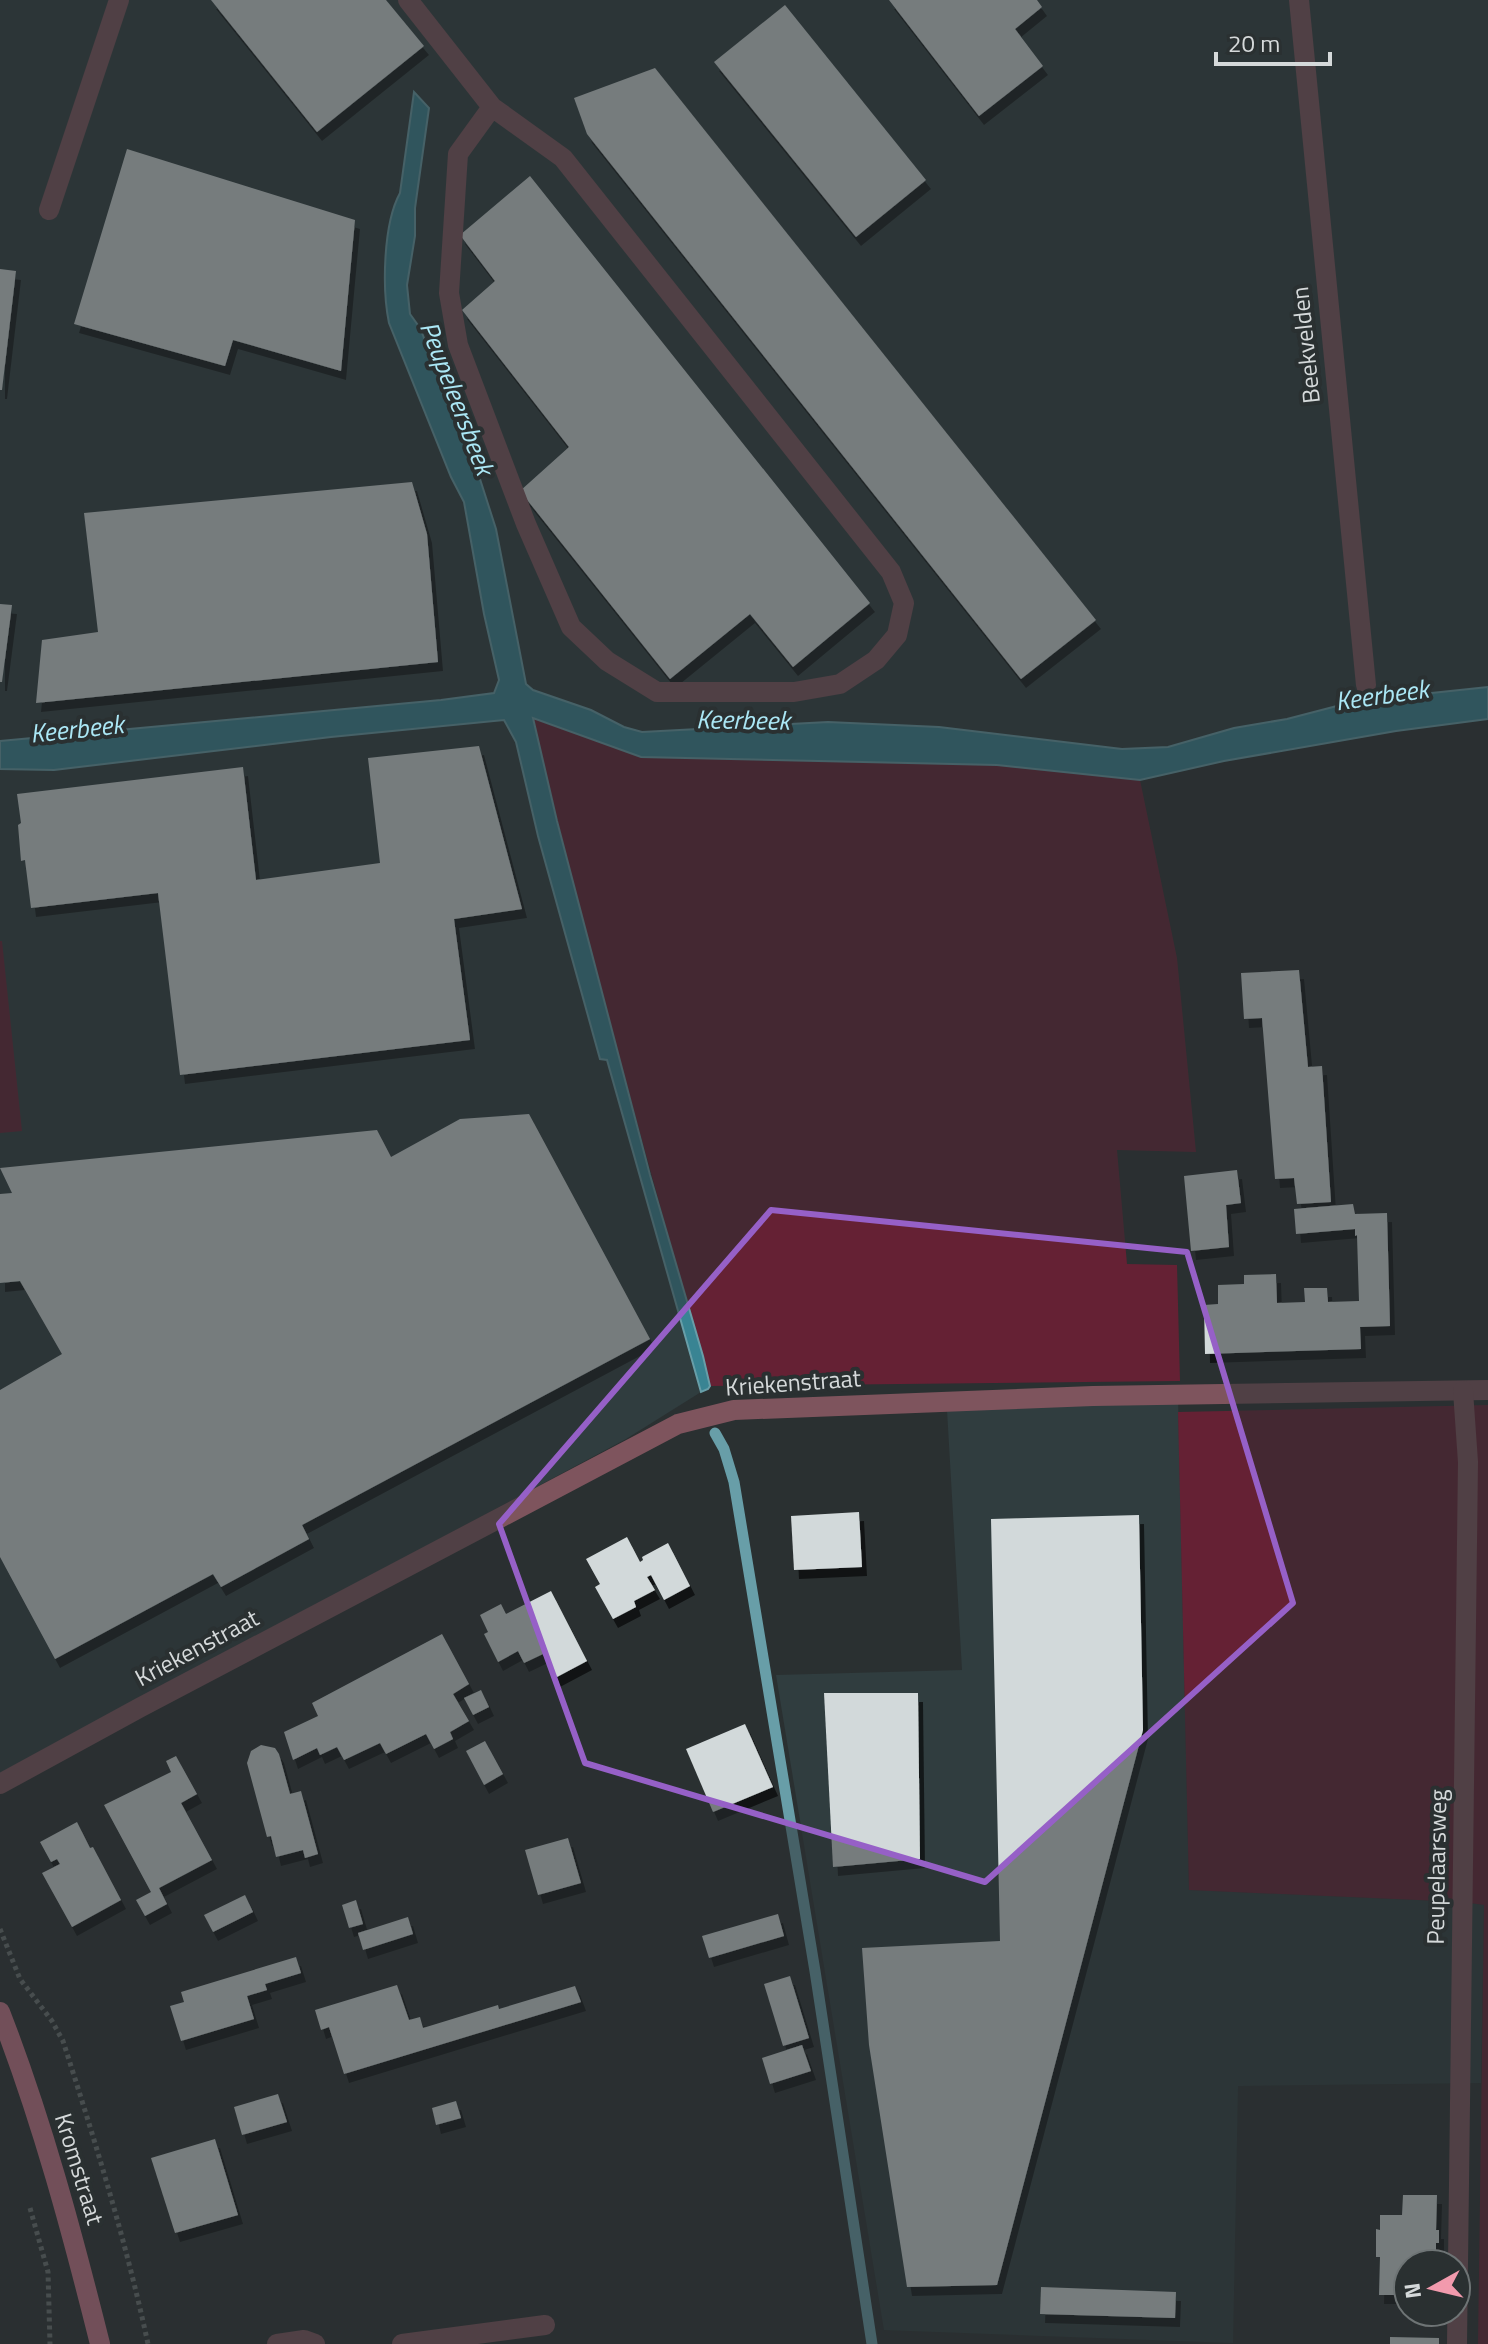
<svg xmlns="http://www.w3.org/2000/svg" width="1488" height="2344" viewBox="0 0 1488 2344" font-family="'Titillium Web',sans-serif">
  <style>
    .built { fill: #303d3f }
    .green { fill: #652134 }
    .water { fill: #398493; stroke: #689ea8; stroke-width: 2 }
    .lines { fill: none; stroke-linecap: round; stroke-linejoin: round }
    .stream { stroke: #689ea8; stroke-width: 11 }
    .building { fill: #d2d9da; filter: url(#shadow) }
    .path { stroke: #6c7172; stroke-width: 5; stroke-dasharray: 4 4; stroke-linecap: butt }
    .minor { stroke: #7e545d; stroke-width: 20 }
    .major { stroke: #cb7689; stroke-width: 20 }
    .marked { fill: none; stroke: #9660c7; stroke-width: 6; stroke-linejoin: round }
    .labels { text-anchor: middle; stroke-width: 8; stroke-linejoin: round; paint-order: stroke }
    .street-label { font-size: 24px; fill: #d5d9da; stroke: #2a3031 }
    .water-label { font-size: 26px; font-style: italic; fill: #abe7f5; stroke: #2a3031 }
  </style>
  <defs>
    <filter id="shadow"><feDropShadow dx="5" dy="9" stdDeviation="0" flood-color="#0009"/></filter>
  </defs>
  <rect width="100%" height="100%" fill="#2a3031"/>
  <g class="built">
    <polygon points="0,0 1488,0 1488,687 1356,701 1287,719 1234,728 1168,747 1123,749 1093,746 631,741 591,710 533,691 538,836 600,1058 607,1060 701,1392 626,1439 0,1774"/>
    <polygon points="1178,1395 1189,1890 1463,1902 1484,1905 1481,2083 1238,2086 1233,2343 884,2330 776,1675 962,1670 947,1410"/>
  </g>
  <g class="green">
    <path d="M533,718L641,757L997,765L1140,780L1177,958L1196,1152L1117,1150L1127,1264L1177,1265L1180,1381L710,1386C649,1164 585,942 533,718Z"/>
    <polygon points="0,941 2,941 22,1131 0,1133"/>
    <polygon points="1488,1405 1488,2344 1478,2344 1484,1905 1463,1902 1189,1890 1178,1412"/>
  </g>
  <path class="water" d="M414,92L429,108L415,208V236L407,285L410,314L420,328L480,479L496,529L526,684L533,690L591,710L624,727L642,732L828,722L939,727L1122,749L1168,747L1234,728L1287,719L1356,701L1488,687V719L1396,731L1224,761L1140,780L997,765L641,757L533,718L557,821L650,1175L703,1356L710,1386L708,1389L701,1392L607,1060L600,1059L538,836L516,742L504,720L331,737L54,770L0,769V741L441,700L494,693L499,680L484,614L464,502L451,477L389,323C382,289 383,224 400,193Z"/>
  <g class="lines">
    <polyline class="stream" points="715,1433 724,1449 734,1482 815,1971 872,2344"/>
  </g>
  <g class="building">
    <polygon points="211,0 386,0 424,46 317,132"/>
    <polygon points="889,0 1037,0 1042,7 1015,29 1043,66 979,116"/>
    <polygon points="785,5 926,180 856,237 714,62"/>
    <polygon points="655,68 1096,620 1021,679 587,134 574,98"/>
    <polygon points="127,149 355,220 341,371 233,340 225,366 74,324"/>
    <polygon points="530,176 870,603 793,667 750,614 670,679 520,491 569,447 462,310 495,281 460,235"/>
    <polygon points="0,269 16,271 2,390 0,390"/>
    <polygon points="412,482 427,534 438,662 36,703 42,640 98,632 84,513"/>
    <polygon points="0,604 12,605 2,682 0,682"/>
    <polygon points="479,746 522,909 454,919 470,1040 180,1075 158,893 31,908 25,860 21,861 18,825 21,823 17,794 243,767 256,880 380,863 368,758"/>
    <polygon points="1299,970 1308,1067 1322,1066 1331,1202 1297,1204 1294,1178 1275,1179 1262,1018 1244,1019 1241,973"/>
    <polygon points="529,1114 650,1339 302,1525 309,1539 221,1587 213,1574 55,1659 0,1557 0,1390 62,1354 20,1281 0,1283 0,1194 12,1193 0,1168 377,1130 391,1157 460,1119"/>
    <polygon points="1237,1170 1241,1203 1226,1205 1229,1247 1191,1251 1184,1176"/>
    <polygon points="1353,1204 1355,1214 1387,1213 1390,1326 1360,1327 1361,1349 1205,1354 1204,1305 1218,1304 1218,1285 1244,1284 1244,1275 1276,1274 1277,1303 1305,1302 1304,1288 1327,1288 1328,1302 1359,1301 1357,1235 1355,1236 1355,1229 1296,1234 1294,1209"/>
    <polygon points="859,1512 862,1567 794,1570 791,1516"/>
    <polygon points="1139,1515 1143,1730 997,2285 907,2287 869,2045 862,1948 1000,1941 991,1519"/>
    <polygon points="627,1537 640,1562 643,1560 642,1557 668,1543 690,1586 664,1600 651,1575 647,1577 655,1590 634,1601 636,1607 613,1619 595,1587 600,1584 586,1559"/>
    <polygon points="551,1591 587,1661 555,1678 543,1654 524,1663 518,1651 498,1662 484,1634 488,1632 480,1615 501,1604 506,1614"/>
    <polygon points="442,1634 469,1684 453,1694 469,1721 450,1732 453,1739 434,1749 426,1734 386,1754 380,1743 344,1760 337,1747 320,1755 317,1748 293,1760 284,1732 318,1716 312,1703"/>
    <polygon points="481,1690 489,1707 473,1715 464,1698"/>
    <polygon points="824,1693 918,1693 920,1859 833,1867"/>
    <polygon points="745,1724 773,1787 713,1812 686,1749"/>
    <polygon points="485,1741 503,1774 484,1785 466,1751"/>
    <polygon points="261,1745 275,1748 279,1754 290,1794 301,1791 318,1854 305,1858 303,1850 276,1857 271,1836 267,1837 247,1763 251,1751"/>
    <polygon points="176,1756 197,1794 181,1803 212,1860 159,1888 167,1904 145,1916 136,1900 151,1892 104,1805 171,1772 166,1761"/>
    <polygon points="77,1822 90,1848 93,1847 121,1900 72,1927 42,1873 60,1864 57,1859 51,1862 40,1842"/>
    <polygon points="568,1838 581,1883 538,1895 525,1850"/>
    <polygon points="245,1895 253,1912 213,1932 204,1915"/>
    <polygon points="356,1900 363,1924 349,1928 342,1905"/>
    <polygon points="778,1914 784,1936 709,1958 702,1936"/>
    <polygon points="408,1917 413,1934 363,1950 358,1933"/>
    <polygon points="296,1957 301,1973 265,1984 267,1990 247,1996 254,2019 181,2041 170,2006 184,2002 181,1992"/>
    <polygon points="790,1976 809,2038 783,2046 764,1984"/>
    <polygon points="397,1985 409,2020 420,2017 423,2028 498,2005 499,2009 575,1986 581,2002 344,2074 329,2027 321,2030 315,2010"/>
    <polygon points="802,2045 811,2071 770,2084 762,2058"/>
    <polygon points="278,2094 287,2122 242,2135 234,2107"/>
    <polygon points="456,2101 461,2118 436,2125 432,2108"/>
    <polygon points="215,2139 238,2215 175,2233 151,2158"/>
    <polygon points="1403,2195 1437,2195 1436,2230 1439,2230 1439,2243 1436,2243 1436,2264 1408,2264 1408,2295 1379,2295 1380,2257 1376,2257 1376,2229 1380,2230 1380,2215 1402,2215"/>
    <polygon points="1041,2287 1176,2292 1175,2318 1040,2314"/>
    <polygon points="1390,2337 1439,2338 1439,2344 1390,2344"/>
  </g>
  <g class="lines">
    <g class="path">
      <path d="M0,1929L20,1979L52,2021L63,2041C95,2141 126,2241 148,2344"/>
      <polyline points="30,2208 48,2272 50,2344"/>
    </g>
    <g class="minor">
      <polyline points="408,0 492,107 563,158 891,572 904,603 897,635 876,660 840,684 794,692 657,692 607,661 571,627 526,524 458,345 449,293 458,154 492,107"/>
      <polyline points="1299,0 1366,685"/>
      <polyline points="49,210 119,0"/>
      <polyline points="0,1784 141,1707 678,1424 734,1410 1093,1396 1488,1390"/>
      <polyline points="277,2344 304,2340 315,2344"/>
      <polyline points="402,2344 545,2325"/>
      <polyline points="1457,2344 1468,1462 1463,1391"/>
    </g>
    <path class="major" d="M0,2012C42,2120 72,2232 100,2344"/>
  </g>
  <path d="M0 0H1488V2344H0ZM771,1210L1187,1252L1293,1603L985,1882L585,1763L499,1524Z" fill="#2a3031" fill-opacity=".55" fill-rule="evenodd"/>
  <path class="marked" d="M771,1210L1187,1252L1293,1603L985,1882L585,1763L499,1524Z"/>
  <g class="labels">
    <g class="street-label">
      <text transform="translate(1306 345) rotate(-96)" y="8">Beekvelden</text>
      <text transform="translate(793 1383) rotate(-4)" y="8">Kriekenstraat</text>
      <text transform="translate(197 1648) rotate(-28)" y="8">Kriekenstraat</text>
      <text transform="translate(1437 1867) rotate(-89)" y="8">Peupelaarsweg</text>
      <text transform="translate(79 2169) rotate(73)" y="8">Kromstraat</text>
    </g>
    <g class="water-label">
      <text transform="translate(457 398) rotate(69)" y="9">Peupeleersbeek</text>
      <text transform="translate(1382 695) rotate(-8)" y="9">Keerbeek</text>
      <text transform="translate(743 720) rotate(1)" y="9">Keerbeek</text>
      <text transform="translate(77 729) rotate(-6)" y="9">Keerbeek</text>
    </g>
  </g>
  <g transform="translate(1432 2288) rotate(262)"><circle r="38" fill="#2a3031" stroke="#6e7475" stroke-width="2"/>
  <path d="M0-6L14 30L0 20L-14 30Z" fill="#f29aad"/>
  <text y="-12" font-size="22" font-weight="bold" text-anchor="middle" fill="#d5d9da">N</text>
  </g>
  <path d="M1216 52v12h114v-12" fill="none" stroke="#d5d9da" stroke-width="4"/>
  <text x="1228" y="52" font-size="24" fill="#d5d9da" stroke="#2a3031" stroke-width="6" paint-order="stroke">20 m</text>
</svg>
